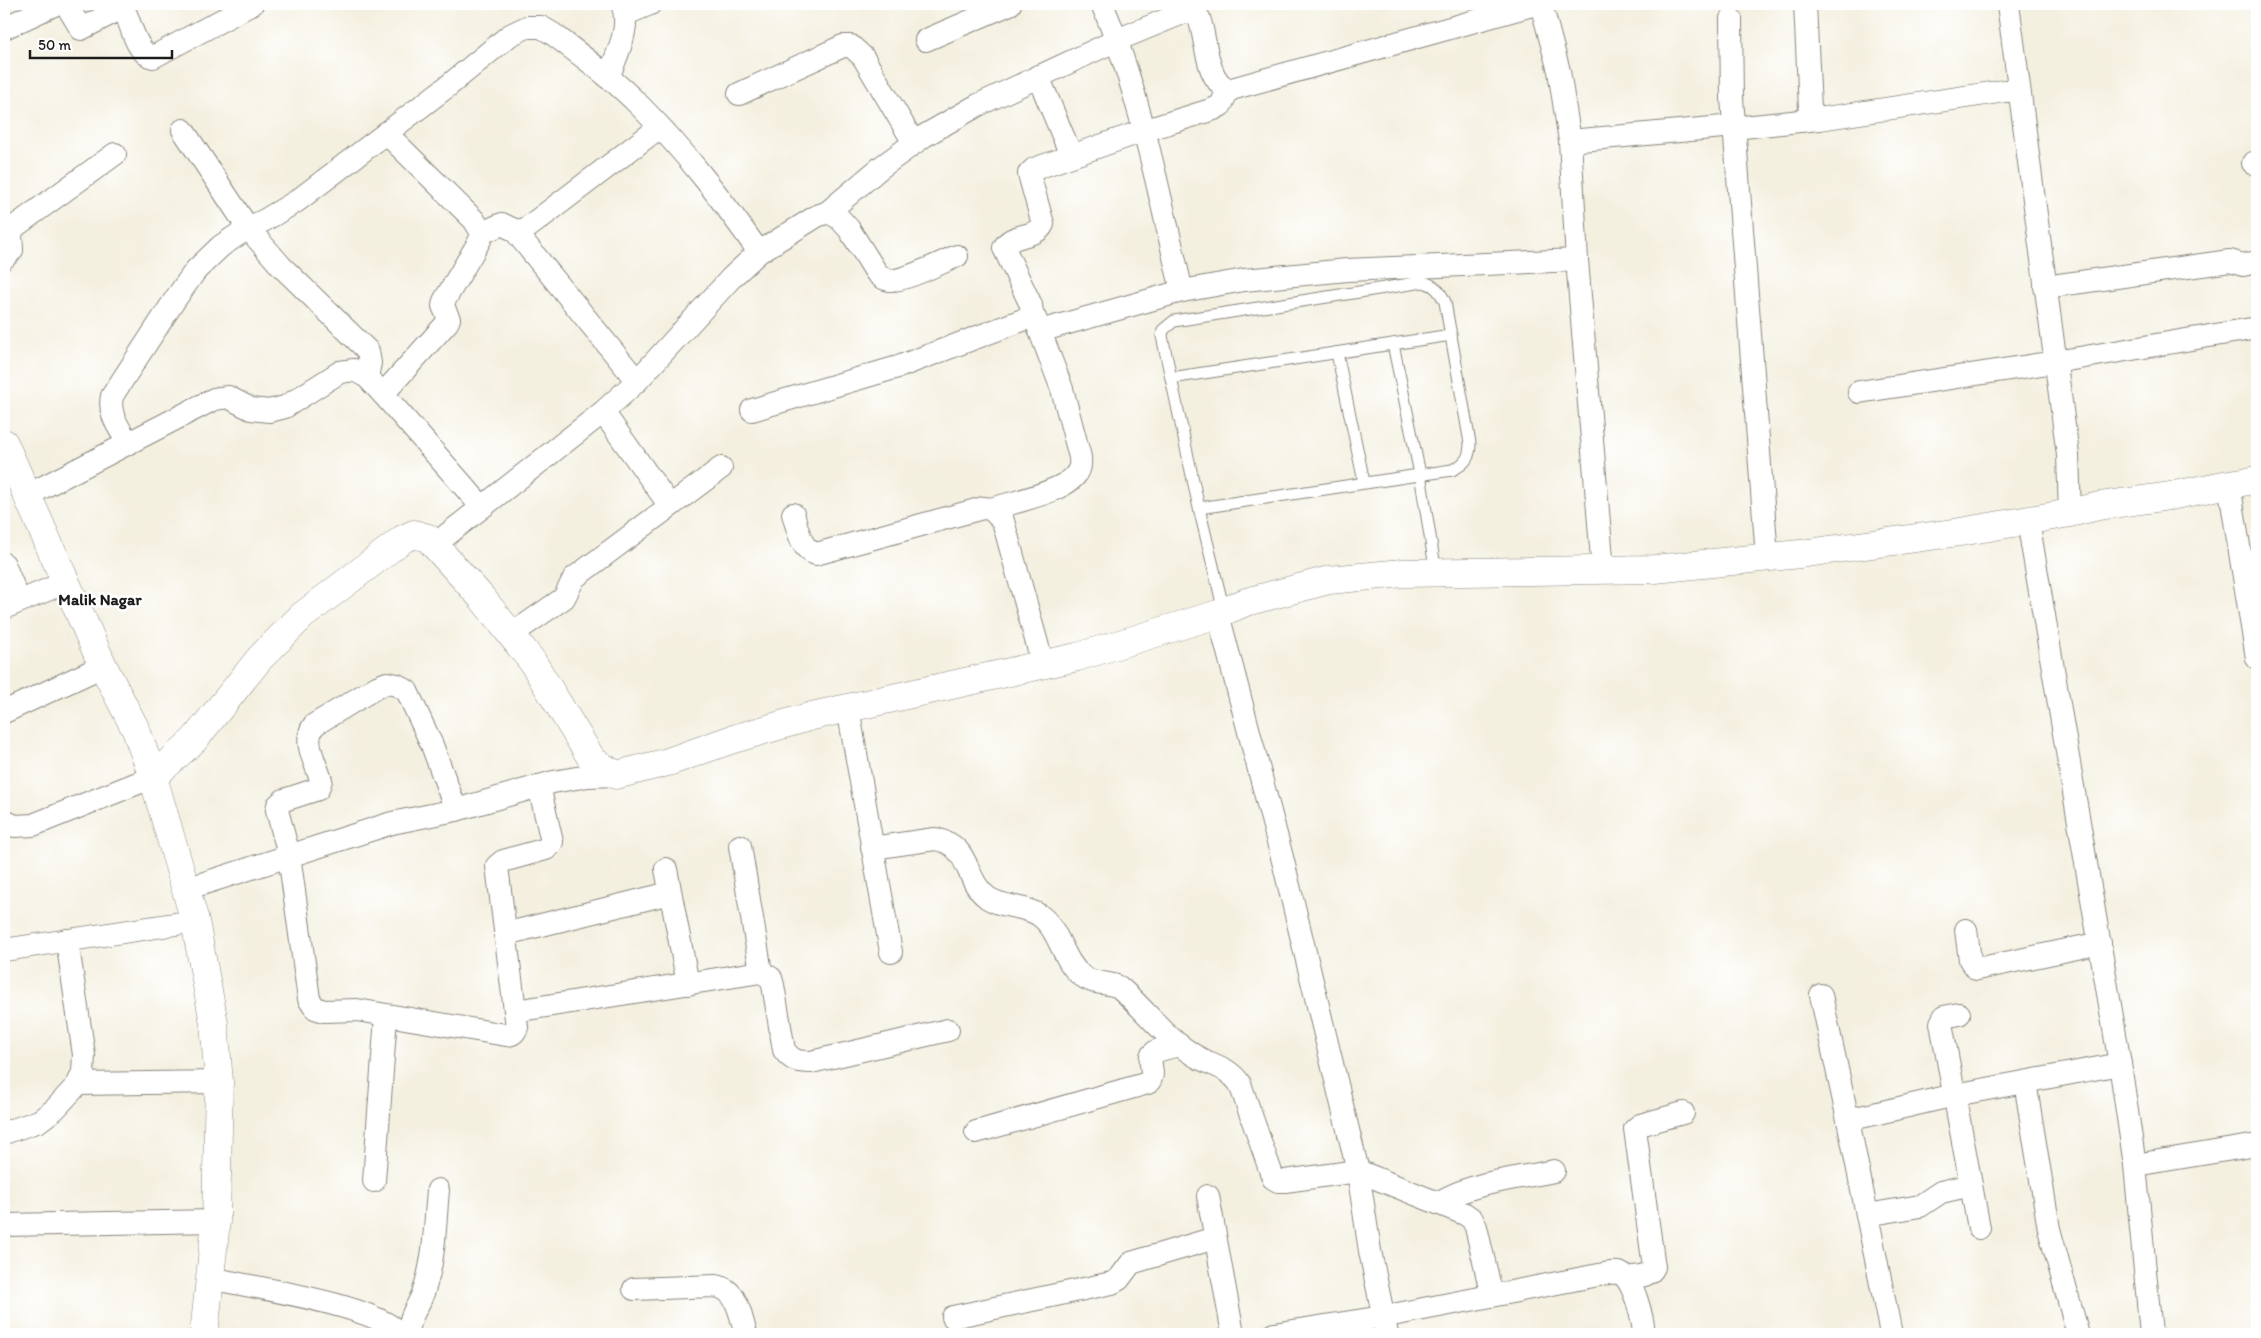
<svg xmlns="http://www.w3.org/2000/svg" width="2261" height="1338" viewBox="0 0 2261 1338" font-family="Itim,sans-serif">
  <style>
    .lines { fill: none; stroke-linecap: round; stroke-linejoin: round }
    .service-casing { stroke: #88867e; stroke-width: 13 }
    .minor-casing { stroke: #88867e; stroke-width: 24 }
    .tertiary-casing { stroke: #88867e; stroke-width: 29 }
    .service { stroke: #fff; stroke-width: 11 }
    .minor { stroke: #fff; stroke-width: 22 }
    .tertiary { stroke: #fff; stroke-width: 28 }
    .labels { text-anchor: middle; stroke-width: 5; stroke-linejoin: round; paint-order: stroke }
    .neighbourhood-label { font-size: 16px; font-weight: bold; fill: #1c1c1c; stroke: #fff }
  </style>
  <rect width="100%" height="100%" fill="#fff"/>
  <filter id="ink" filterUnits="userSpaceOnUse"><feTurbulence type="fractalNoise" baseFrequency=".02" numOctaves="2"/><feDisplacementMap in="SourceGraphic" scale="10" xChannelSelector="R" yChannelSelector="G"/><feConvolveMatrix kernelMatrix="1 2 1 2 8 2 1 2 1" color-interpolation-filters="sRGB"/></filter>
  <filter id="wash" filterUnits="userSpaceOnUse"><feTurbulence type="fractalNoise" baseFrequency=".0096" numOctaves="4" result="noise"/><feDisplacementMap in="SourceGraphic" scale="20" xChannelSelector="R" yChannelSelector="G"/><feGaussianBlur stdDeviation="1.12" result="paint"/><feColorMatrix in="noise" values="0 0 0 0 0 0 0 0 0 0 0 0 0 0 0 0 0 1.4 0 .05"/><feComposite in="paint" operator="in"/></filter>
  <g filter="url(#wash)">
    <rect width="100%" height="100%" fill="#f4f0e0"/>
  </g>
  <g filter="url(#ink)">
    <g class="lines">
      <defs>
        <g id="service">
          <polyline points="1393,344 1420,474 1436,573"/>
          <polyline points="1337,353 1364,482"/>
          <polyline points="1171,378 1451,335"/>
          <path d="M1199,508L1452,470C1465,464 1470,458 1470,443L1445,302C1440,291 1435,285 1423,282L1174,321L1163,330L1162,336L1199,508L1224,611"/>
        </g>
        <g id="minor">
          <path d="M66,4L81,29L118,10L126,14C132,28 137,54 153,57L252,4"/>
          <path d="M1102,4C1141,95 1159,195 1182,291"/>
          <polyline points="1541,4 1559,71 1570,141 1577,260 1603,571"/>
          <polyline points="1805,4 1810,109 1816,117 1819,119 2005,91 2018,91"/>
          <polyline points="2008,4 2068,455 2070,513"/>
          <polyline points="626,14 650,4"/>
          <polyline points="1731,19 1732,98 1767,557"/>
          <polyline points="4,28 56,4"/>
          <polyline points="926,40 1010,4"/>
          <polyline points="1038,76 1071,155"/>
          <path d="M608,78C616,56 632,27 622,4"/>
          <polyline points="739,94 843,46 851,46 863,57 914,143"/>
          <polyline points="1734,128 1819,119"/>
          <polyline points="183,130 248,228 281,266 368,351 370,363 367,377"/>
          <polyline points="1570,141 1734,126"/>
          <polyline points="2253,163 2257,163"/>
          <path d="M828,212L880,168L924,136L978,105L1117,40L1185,12H1193L1199,18C1207,40 1205,78 1228,90L1536,4"/>
          <polyline points="515,231 637,381"/>
          <path d="M482,233L502,224C512,229 517,233 527,228L660,127"/>
          <path d="M4,258L12,250C12,239 8,233 17,225L115,154"/>
          <polyline points="2045,287 2230,261 2243,265 2257,262"/>
          <polyline points="1040,331 1182,291 1244,280 1347,270 1577,260"/>
          <polyline points="1859,392 2055,362 2257,328"/>
          <polyline points="383,394 447,323 449,319 443,306 444,301 480,240 482,233 474,220 386,133"/>
          <path d="M752,410L898,367L1028,318L1032,312L1031,305L1004,248C1011,232 1037,239 1043,224L1029,174L1034,169L1143,131L1214,109L1221,105L1228,90"/>
          <polyline points="603,412 670,506"/>
          <path d="M128,443C119,427 108,415 112,396L176,298L196,270L221,246L248,228L265,220L297,201L448,86L510,35L527,27H541L553,34C583,57 615,80 641,107C686,152 723,201 759,252"/>
          <polyline points="2229,484 2257,658"/>
          <polyline points="28,495 214,399 228,397 251,409 269,411 285,407 340,372 354,370 367,377 383,394 482,507"/>
          <path d="M991,509C1013,502 1072,491 1079,469C1081,466 1080,461 1080,457L1062,389L1035,318"/>
          <path d="M793,514C798,529 800,549 816,554L983,508L991,509L1003,521L1043,665"/>
          <polyline points="2028,521 2120,1064 2135,1165 2151,1334"/>
          <path d="M434,545L603,412L637,381L732,277L759,252L817,216L828,212L839,218L849,229L876,272C880,276 883,279 889,280C903,282 942,262 957,256"/>
          <polyline points="4,564 19,601"/>
          <polyline points="4,608 66,582"/>
          <polyline points="1218,614 1283,861 1358,1171 1370,1251 1387,1334"/>
          <polyline points="512,634 564,598 574,578 721,468"/>
          <polyline points="848,708 891,952"/>
          <polyline points="4,712 103,666"/>
          <path d="M456,810L432,745L407,691L397,685L387,683L377,687L314,725C302,741 316,763 321,780L318,789L284,800L278,805L277,810L289,855L309,999L315,1008L324,1011L357,1010L506,1035C513,1035 515,1033 517,1027L497,866L503,861L546,849L552,842L539,786"/>
          <polyline points="4,821 15,826 33,825 153,777"/>
          <polyline points="740,846 761,972"/>
          <path d="M872,848L935,839C972,845 963,880 988,898C1003,908 1023,905 1039,915C1060,929 1062,961 1082,976C1092,984 1107,982 1119,987C1146,1010 1166,1040 1199,1058C1215,1066 1229,1068 1240,1084L1273,1178L1278,1181H1285L1358,1171L1465,1214L1472,1219L1476,1227L1492,1296"/>
          <polyline points="666,869 688,984"/>
          <polyline points="186,889 392,823 456,810 553,782 588,776 616,775"/>
          <polyline points="1966,930 1970,960 1977,969 2100,943"/>
          <polyline points="505,934 670,893"/>
          <polyline points="4,950 195,921"/>
          <polyline points="1821,995 1848,1120 1891,1334"/>
          <path d="M515,1011L761,972L771,978L773,985L784,1050C792,1061 798,1062 811,1062L948,1030"/>
          <polyline points="1959,1014 1944,1017 1941,1023 1979,1228"/>
          <polyline points="2025,1082 2049,1229 2078,1334"/>
          <polyline points="78,1084 219,1082"/>
          <polyline points="1848,1120 1955,1095 2120,1064"/>
          <path d="M976,1132L1148,1083C1156,1074 1149,1067 1151,1056L1156,1051L1179,1045"/>
          <polyline points="4,1133 39,1121 55,1109 78,1084 83,1072 84,1055 67,940"/>
          <polyline points="2135,1165 2257,1145"/>
          <polyline points="374,1181 386,1016"/>
          <polyline points="1208,1196 1233,1334"/>
          <path d="M1438,1203C1472,1182 1515,1179 1554,1171"/>
          <polyline points="1867,1215 1920,1206 1941,1192 1971,1185"/>
          <polyline points="4,1225 216,1221"/>
          <path d="M210,1278C251,1287 376,1305 400,1334"/>
          <path d="M1627,1278C1637,1276 1650,1277 1654,1267L1635,1129L1640,1125L1683,1113"/>
          <path d="M634,1289L715,1286C738,1289 740,1315 746,1334"/>
          <polyline points="953,1317 1112,1283 1119,1279 1131,1263 1215,1238"/>
          <path d="M408,1334C410,1312 420,1306 425,1287C435,1257 435,1222 438,1190"/>
          <path d="M1274,1334L1382,1317L1609,1273C1613,1273 1618,1272 1621,1274C1634,1280 1643,1320 1644,1334"/>
        </g>
        <g id="tertiary">
          <polyline points="4,443 103,666 136,730 153,777 195,921 214,1023 219,1082 216,1221 204,1334"/>
          <polyline points="153,777 194,740 260,658 302,616 403,539 414,534 428,538 482,598 532,661 593,761 616,775 668,762 730,740 812,716 1077,657 1218,614 1246,602 1329,580 1403,573 1655,569 1800,554 1960,532 2070,513 2099,506 2170,496 2229,484 2257,480"/>
        </g>
      </defs>
      <use href="#service" class="service-casing"/>
      <use href="#minor" class="minor-casing"/>
      <use href="#tertiary" class="tertiary-casing"/>
      <use href="#service" class="service"/>
      <use href="#minor" class="minor"/>
      <use href="#tertiary" class="tertiary"/>
    </g>
  </g>
  <g class="labels">
    <g class="neighbourhood-label">
      <text x="100" y="605">Malik Nagar</text>
    </g>
  </g>
  <rect width="2261" height="1338" fill="none" stroke="#fff" stroke-width="20"/>
  <path d="M30 50v8h142v-8" fill="none" stroke="#1c1c1c" stroke-width="2.5"/>
  <text x="38" y="50" font-size="15" fill="#1c1c1c" stroke="#ffffff" stroke-width="4" paint-order="stroke">50 m</text>
</svg>
